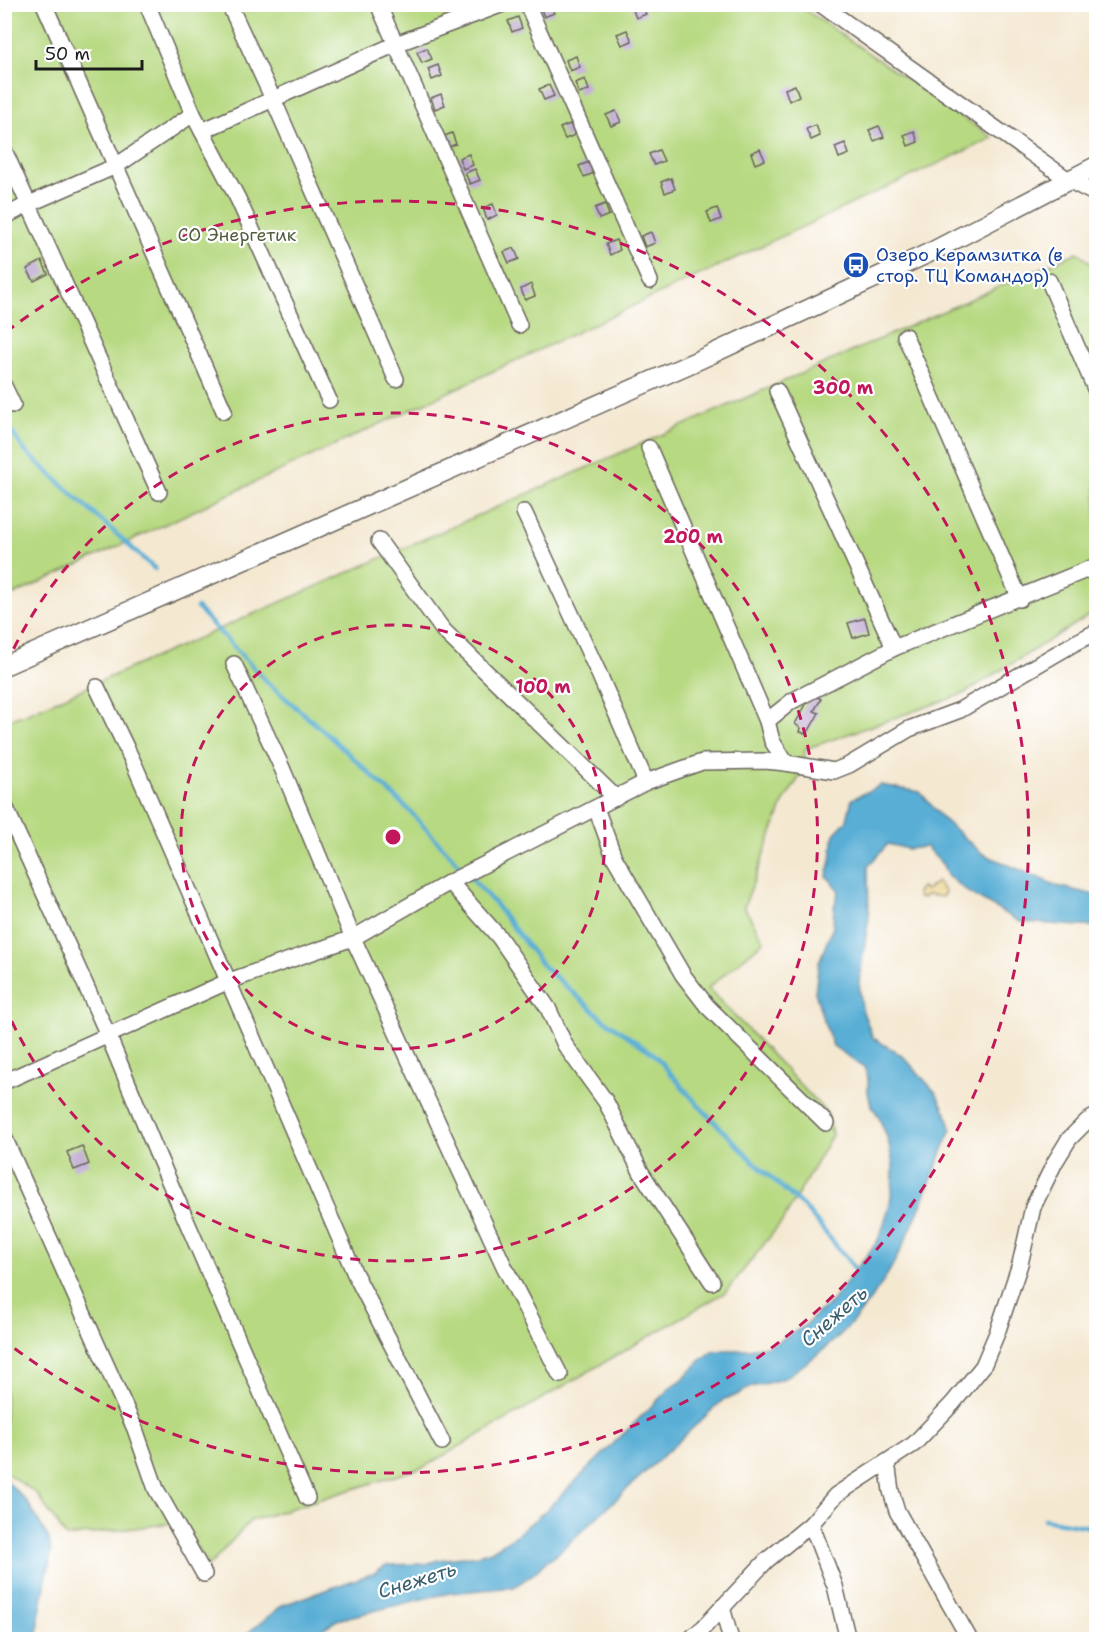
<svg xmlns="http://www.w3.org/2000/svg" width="1101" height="1644" viewBox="0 0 1101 1644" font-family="'Shantell Sans',sans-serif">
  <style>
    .green { fill: #b7d981; stroke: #6a7a4e; stroke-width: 1.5 }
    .sand { fill: #eeda9e; stroke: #857b5d; stroke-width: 1.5 }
    .water { fill: #59aed5; stroke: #3a6578; stroke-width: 1.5 }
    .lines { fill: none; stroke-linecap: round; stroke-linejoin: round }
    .stream { stroke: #59aed5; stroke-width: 4.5 }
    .building { fill: #bea7d1 }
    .minor-casing { stroke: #68635b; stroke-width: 18 }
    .major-casing { stroke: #68635b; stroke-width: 21 }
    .minor { stroke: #fff; stroke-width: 15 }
    .major { stroke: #fff; stroke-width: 18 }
    .ring { fill: none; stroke: #c2185b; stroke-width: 3; stroke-dasharray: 10 8 }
    .labels { text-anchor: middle; stroke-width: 4.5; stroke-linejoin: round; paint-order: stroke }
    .park-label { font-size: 18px; fill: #525e3f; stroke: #fff }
    .transit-label { font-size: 18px; fill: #164399; stroke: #fff; text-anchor: start }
    .water-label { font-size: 20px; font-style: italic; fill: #375e6f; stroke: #fff }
    .centre { fill: #c2185b; stroke: #fff; stroke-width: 3 }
    .ring-label { font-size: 18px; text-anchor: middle; font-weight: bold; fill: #c2185b; stroke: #fff; stroke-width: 4.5; stroke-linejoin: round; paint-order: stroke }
  </style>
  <rect width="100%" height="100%" fill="#fff"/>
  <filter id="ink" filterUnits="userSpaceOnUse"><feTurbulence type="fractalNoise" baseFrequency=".0167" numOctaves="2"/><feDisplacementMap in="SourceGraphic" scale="12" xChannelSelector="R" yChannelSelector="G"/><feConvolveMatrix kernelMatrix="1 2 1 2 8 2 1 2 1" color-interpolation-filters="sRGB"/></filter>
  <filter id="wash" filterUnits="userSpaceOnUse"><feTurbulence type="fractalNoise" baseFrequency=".008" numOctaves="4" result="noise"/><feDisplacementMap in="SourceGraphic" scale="24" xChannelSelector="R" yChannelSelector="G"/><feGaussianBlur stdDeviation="1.35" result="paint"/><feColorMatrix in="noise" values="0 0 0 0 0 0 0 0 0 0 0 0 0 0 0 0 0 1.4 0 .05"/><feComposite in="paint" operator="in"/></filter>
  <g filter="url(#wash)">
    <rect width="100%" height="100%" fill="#f4e8d1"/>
    <g class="green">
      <polygon points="4,5 798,5 993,138 5,599"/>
      <polygon points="1078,252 1096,268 1096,611 963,694 805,749 804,770 784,801 744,907 764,941 708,988 828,1114 832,1135 784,1219 726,1292 424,1467 250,1521 209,1566 180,1522 66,1537 37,1494 5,1472 5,721 28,713"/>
    </g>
    <polygon class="sand" points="937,882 945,892 942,897 927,895 923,898 918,898 917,892 921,888 926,890"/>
    <g class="water">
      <path d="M881,785L920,792L942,818L983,854L1060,887L1096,895V927L1020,922L969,893L947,875L943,865L926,847L908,849L888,844L868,866L869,916L859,982L862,1009L873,1038L903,1056L936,1093L948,1117L951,1129C916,1217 891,1302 810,1360C802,1366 793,1373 784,1378C772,1383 760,1384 749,1388C744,1389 741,1393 737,1395C733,1397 728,1398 724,1399L555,1556L544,1563L536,1572L514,1587L450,1593L426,1598L337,1620L306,1639H240L283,1605L374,1573L386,1565L426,1564L438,1560L478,1555L491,1551L515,1536L545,1511L671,1387L682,1380L700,1361L712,1352L725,1350H739L763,1347L776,1343L798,1330L809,1322L818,1312L829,1305L877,1242L882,1230L890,1204L893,1177V1165L888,1140L878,1115L871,1105L868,1092V1078L864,1067L833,1046L823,1019L815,992L819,962L833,927L834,907L839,891L827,876L831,861L834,834L847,820L852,799Z"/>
      <polygon points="5,1479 28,1503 49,1539 51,1552 49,1565 39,1617 38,1639 7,1639 4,1625"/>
    </g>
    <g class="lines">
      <g class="stream">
        <polyline points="4,421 25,451 155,569"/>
        <polyline points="197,608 269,684 326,733 407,808 495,904 543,966 603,1019 654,1054 698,1105 758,1166 805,1208 853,1266 857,1276"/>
        <polyline points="1044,1519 1096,1528"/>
      </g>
    </g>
    <g id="blocks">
      <g class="building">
        <polygon points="545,4 551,4 554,13 544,17 540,6"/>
        <polygon points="638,4 642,4 646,14 636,18 632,7"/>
        <polygon points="518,17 522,28 512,32 508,21"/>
        <polygon points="627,30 632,41 622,45 617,34"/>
        <polygon points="427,48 432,59 422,63 417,52"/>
        <polygon points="576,56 580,67 570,71 566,60"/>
        <polygon points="438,65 442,76 432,80 428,69"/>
        <polygon points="585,79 589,90 579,94 575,83"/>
        <polygon points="549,85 554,96 544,100 539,89"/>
        <polygon points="795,85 799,96 789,101 785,89"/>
        <polygon points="441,94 445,105 435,109 431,98"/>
        <polygon points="616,111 621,122 611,126 606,115"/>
        <polygon points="570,124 575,135 565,139 560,128"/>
        <polygon points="816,125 820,136 811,140 806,129"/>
        <polygon points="879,126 884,137 874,141 869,130"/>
        <polygon points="914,131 918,142 908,146 904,135"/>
        <polygon points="452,133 456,144 446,148 442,137"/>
        <polygon points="845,143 849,154 839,158 835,147"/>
        <polygon points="760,149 765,160 755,164 751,153"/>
        <polygon points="659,150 664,161 654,165 649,154"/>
        <polygon points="469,154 473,165 463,169 459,158"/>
        <polygon points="589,162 594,173 584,177 579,166"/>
        <polygon points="475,169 480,180 470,184 465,173"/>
        <polygon points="671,178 675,189 665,193 661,182"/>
        <polygon points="493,204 497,215 487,220 483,208"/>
        <polygon points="605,204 609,215 599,219 595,208"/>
        <polygon points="717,208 721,219 711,223 707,212"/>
        <polygon points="651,232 655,243 645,247 641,236"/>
        <polygon points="616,240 620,250 610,255 606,244"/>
        <polygon points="514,248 519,259 509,263 504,252"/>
        <polygon points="42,261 48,274 34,281 27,269"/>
        <polygon points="531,284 535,296 525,300 521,289"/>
        <polygon points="865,618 869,633 853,638 848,623"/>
        <polygon points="812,694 821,699 814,711 819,713 807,734 800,732 801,728 795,724"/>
        <polygon points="82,1146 89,1164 74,1170 67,1152"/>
      </g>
    </g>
  </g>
  <g filter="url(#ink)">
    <use href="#blocks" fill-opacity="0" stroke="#68635b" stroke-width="1.5"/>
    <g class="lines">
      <defs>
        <g id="minor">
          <polyline points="44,4 224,411"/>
          <polyline points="147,4 193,114 238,199 329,400"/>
          <polyline points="229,4 273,99 396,379"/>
          <polyline points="378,4 519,325"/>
          <polyline points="527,4 650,281"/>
          <polyline points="820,4 1070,181 1096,194"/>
          <polyline points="202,131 396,44 503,4"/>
          <polyline points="4,150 159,492"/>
          <polyline points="4,217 29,204 116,166 193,114"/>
          <polyline points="1049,281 1096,391"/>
          <polyline points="905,336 1020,599"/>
          <polyline points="4,386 13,405"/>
          <polyline points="777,391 894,648"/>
          <polyline points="649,448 767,721 772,741 786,763 834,771 849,765 909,729 960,710 1073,644 1096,632"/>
          <polyline points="524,512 599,674 646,782"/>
          <polyline points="379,541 443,630 616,798"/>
          <polyline points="234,664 282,768 353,938 504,1266 560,1375"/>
          <polyline points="97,687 135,766 355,1274 442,1442"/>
          <polyline points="767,721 792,701 894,648 1096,566"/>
          <polyline points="4,804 108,1035 156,1151 307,1498"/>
          <polyline points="596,808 614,857 683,975 707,1006 826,1123"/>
          <polyline points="450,882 499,937 548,1008 565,1045 606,1102 641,1172 712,1282"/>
          <polyline points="4,1082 229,981 353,938 450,882 646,782 702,762 765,761 786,763"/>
          <polyline points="4,1137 135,1429 156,1489 204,1574"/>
          <polyline points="887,1462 891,1491 897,1511 970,1640"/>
          <polyline points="811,1524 835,1586 848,1640"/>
          <polyline points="722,1607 731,1640"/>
          <polyline points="689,1640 704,1627 766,1561 811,1524 836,1495 914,1444 953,1403 983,1366 997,1333 1020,1264 1033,1207 1055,1162 1069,1139 1087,1121 1096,1116"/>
        </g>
        <polyline id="major" points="4,666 701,359 933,251 1096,166"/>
      </defs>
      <use href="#minor" class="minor-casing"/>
      <use href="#major" class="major-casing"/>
      <use href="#minor" class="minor"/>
      <use href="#major" class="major"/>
    </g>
  </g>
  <g class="ring">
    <circle cx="393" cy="837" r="212"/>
    <path d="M6 665A424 424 0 1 1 6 1009"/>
    <path d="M6 332A636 636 0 1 1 6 1342"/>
  </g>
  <defs>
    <symbol id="bus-disc" viewBox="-11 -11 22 22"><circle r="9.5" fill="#1a4fb4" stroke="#fff"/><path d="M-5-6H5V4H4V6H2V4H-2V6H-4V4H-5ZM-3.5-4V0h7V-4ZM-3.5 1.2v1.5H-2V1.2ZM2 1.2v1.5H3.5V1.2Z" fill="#fff"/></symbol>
  </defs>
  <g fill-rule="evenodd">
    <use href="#bus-disc" x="841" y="250" width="30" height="30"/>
  </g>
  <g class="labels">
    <g class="park-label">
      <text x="237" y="241">СО Энергетик</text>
    </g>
    <g class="transit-label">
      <text x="876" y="261">Озеро Керамзитка (в<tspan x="876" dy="21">стор. ТЦ Командор)</tspan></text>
    </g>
    <g class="water-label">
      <text transform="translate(834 1316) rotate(-41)" y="7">Снежеть</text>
      <text transform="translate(417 1580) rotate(-17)" y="7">Снежеть</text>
    </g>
  </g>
  <circle cx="393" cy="837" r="9" class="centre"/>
  <g class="ring-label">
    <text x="843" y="394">300 m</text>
    <text x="693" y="543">200 m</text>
    <text x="543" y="693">100 m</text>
  </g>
  <rect width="1101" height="1644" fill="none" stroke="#fff" stroke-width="24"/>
  <path d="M36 60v9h106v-9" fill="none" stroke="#1c1c1c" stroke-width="3"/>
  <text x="45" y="60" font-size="18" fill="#1c1c1c" stroke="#ffffff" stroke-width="4.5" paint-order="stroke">50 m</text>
</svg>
